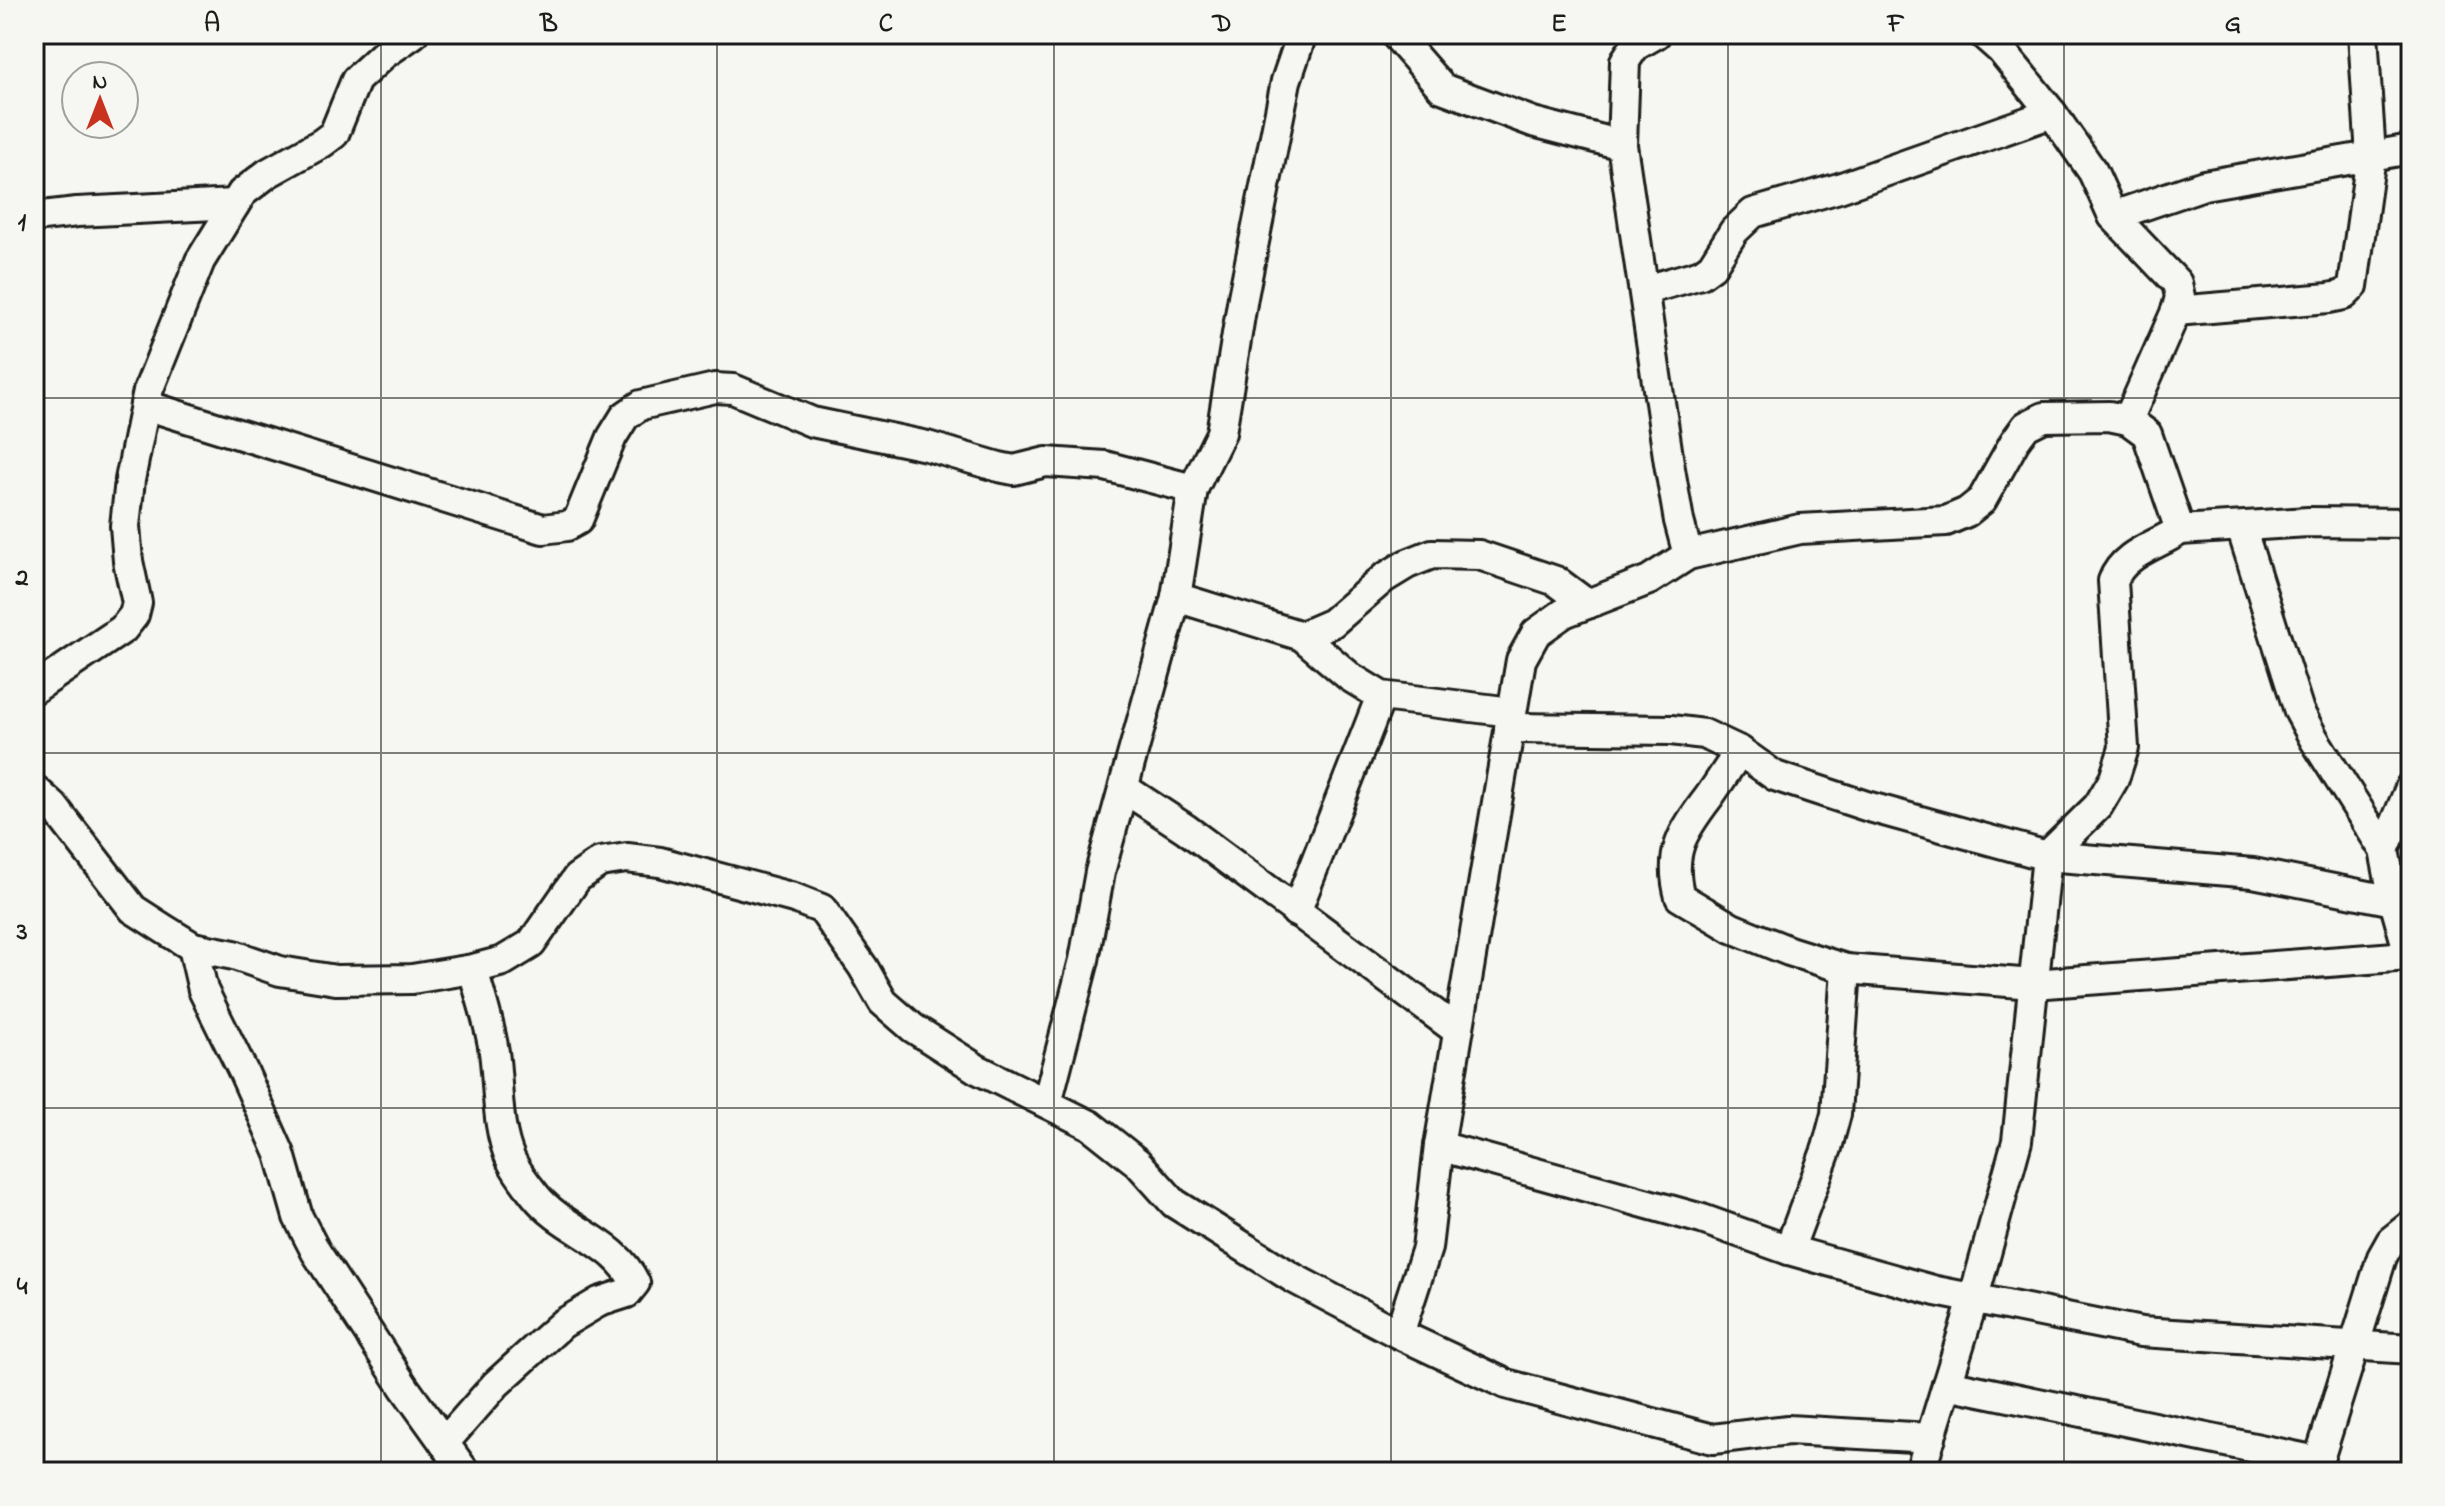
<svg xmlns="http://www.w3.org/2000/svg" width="2445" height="1506" viewBox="0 0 2445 1506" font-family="'Indie Flower',sans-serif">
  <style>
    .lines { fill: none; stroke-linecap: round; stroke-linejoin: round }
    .minor-casing { stroke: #1c1c1c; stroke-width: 34 }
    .minor { stroke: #f6f6f2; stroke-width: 28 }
    .grid { fill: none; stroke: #1c1c1c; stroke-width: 2; stroke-opacity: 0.55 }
    .neatline { fill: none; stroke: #1c1c1c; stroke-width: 3 }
    .grid-label { font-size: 26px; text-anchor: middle; font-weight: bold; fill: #1c1c1c }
  </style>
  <rect width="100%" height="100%" fill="#f6f6f2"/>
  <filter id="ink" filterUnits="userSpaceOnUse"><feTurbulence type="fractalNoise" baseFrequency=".0125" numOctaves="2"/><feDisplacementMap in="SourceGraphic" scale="16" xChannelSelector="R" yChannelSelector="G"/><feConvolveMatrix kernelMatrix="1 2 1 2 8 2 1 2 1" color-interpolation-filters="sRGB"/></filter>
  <g filter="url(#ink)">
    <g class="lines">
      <defs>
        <g id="minor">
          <polyline points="1395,34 1442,88 1533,122 1622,145"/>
          <polyline points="1656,34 1635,46 1625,61 1622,145 1669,463 1679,521 1688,555"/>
          <polyline points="1983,34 2001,50 2052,113 2093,172 2113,216 2177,283 2180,297 2176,311 2128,420"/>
          <polyline points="2113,216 2204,185 2411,149"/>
          <polyline points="34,217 77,212 235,204"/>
          <polyline points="1645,290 1701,274 1712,266 1734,231 1753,213 1839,188 2052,113"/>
          <polyline points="2176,311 2329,298 2344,295 2353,286 2371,156 2363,34"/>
          <polyline points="145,405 543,529 567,526 578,520 612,437 625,416 641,405 715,388 733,389 812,422 927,446 999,467 1014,470 1046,462 1105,466 1193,489"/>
          <polyline points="2241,527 2299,711 2314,739 2384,850 2394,901 2411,961"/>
          <polyline points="1176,597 1302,636 1350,677 1381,696 1512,712"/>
          <polyline points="1302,636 1332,623 1384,578 1407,564 1432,554 1479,555 1556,581 1587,604"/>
          <polyline points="34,689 123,629 134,615 137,603 128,561 125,526 130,480 145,405 148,391 200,261 242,193 268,173 322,143 334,134 356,80 384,54 413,34"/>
          <polyline points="1509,728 1671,730 1704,734 1740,751 1775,776 1866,806 2047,856 2253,873 2394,901"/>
          <path d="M1740,751C1729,766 1719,783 1708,798C1682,832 1668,854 1680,897L1732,928L1789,951L1846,969L1836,1114L1827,1148L1789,1250"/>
          <polyline points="34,789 54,807 133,909 164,929 193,947 234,955 280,971 336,980 412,979 473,969 503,961 531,944 577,878 600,862 627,858 660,862 794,898 822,909 863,967 883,1002 913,1028 977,1069 1090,1125 1138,1163 1174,1203 1293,1278 1399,1334 1506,1384 1713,1439 1788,1430 1931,1438"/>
          <polyline points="1125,789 1186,829 1458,1031"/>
          <polyline points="2384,850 2411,786"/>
          <polyline points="1296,912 1381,696"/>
          <polyline points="193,947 203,990 244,1073 280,1154 298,1217 316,1252 404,1387 465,1472"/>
          <polyline points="1846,969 2033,984 2409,956"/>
          <polyline points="1047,1103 1084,960 1100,872 1176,597 1193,489 1221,433 1243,297 1286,81 1302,34"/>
          <polyline points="1439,1146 1702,1219 1789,1250 1936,1291 2141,1332 2411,1349"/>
          <polyline points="1399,1334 1427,1248 1439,1146 1521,660 1536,633 1564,613 1649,580 1688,555 1800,529 1946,521 1967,512 1982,500 2015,441 2026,426 2044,417 2109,416 2128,420 2147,434 2180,530 2308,522 2411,523"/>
          <polyline points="1947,1384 2317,1461"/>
          <path d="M444,1443L496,1384L562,1324L599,1302L627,1293L635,1283C615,1240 563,1231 535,1195C527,1185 517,1172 511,1160C496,1127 499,1087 494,1052C490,1024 480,996 473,969"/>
          <path d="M1920,1472L1974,1297L2017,1141L2047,856L2098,806L2114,779L2124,748L2113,581C2123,553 2156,546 2180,530"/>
          <polyline points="2315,1472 2382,1257 2391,1241 2411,1225"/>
        </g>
      </defs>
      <use href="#minor" class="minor-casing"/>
      <use href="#minor" class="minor"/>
    </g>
  </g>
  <path class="grid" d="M381,34V1472M717,34V1472M1054,34V1472M1391,34V1472M1728,34V1472M2064,34V1472M34,398H2411M34,753H2411M34,1108H2411"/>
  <rect width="2445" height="1506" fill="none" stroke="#f6f6f2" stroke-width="88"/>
  <g transform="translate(100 100)"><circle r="38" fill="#f6f6f2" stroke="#9f9f9c" stroke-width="2"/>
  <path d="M0-6L14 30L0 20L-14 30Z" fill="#c8321e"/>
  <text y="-12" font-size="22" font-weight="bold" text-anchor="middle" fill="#1c1c1c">N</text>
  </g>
  <rect x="44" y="44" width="2357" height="1418" class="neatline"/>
  <g class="grid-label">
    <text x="212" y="31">A</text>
    <text x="549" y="31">B</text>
    <text x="886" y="31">C</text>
    <text x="1222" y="31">D</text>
    <text x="1559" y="31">E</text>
    <text x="1896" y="31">F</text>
    <text x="2233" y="31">G</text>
    <text x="22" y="230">1</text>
    <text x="22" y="585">2</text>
    <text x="22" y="939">3</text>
    <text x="22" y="1294">4</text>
  </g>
</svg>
